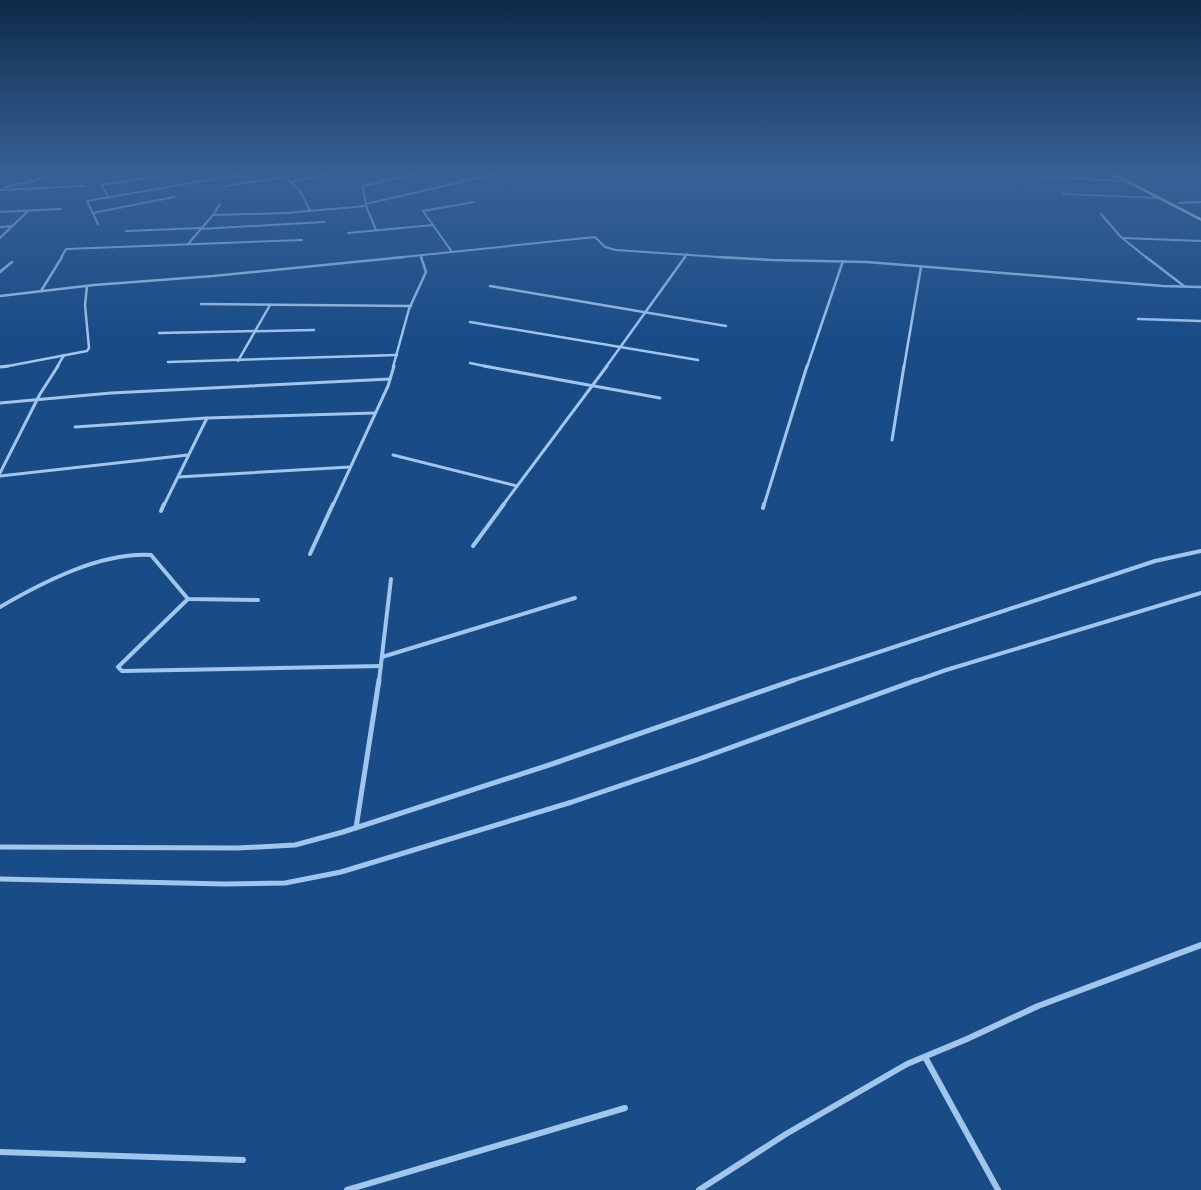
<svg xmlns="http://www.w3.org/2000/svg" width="1201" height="1190" viewBox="0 0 1201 1190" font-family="'Source Sans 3',sans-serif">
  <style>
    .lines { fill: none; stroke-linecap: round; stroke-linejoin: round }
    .lane { stroke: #a1c5ed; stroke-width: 1.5 }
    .street-far5 { stroke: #a1c5ed; stroke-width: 2 }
    .street-far4 { stroke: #a1c5ed; stroke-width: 2.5 }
    .street-far3 { stroke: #a1c5ed; stroke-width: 3 }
    .street-far2 { stroke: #a1c5ed; stroke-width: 4 }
    .street-far1 { stroke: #a1c5ed; stroke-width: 5 }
    .street { stroke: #a1c5ed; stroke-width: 6 }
    .primary { fill: #e7f1ff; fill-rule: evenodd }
  </style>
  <rect width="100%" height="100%" fill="#194c87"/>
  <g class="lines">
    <g class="lane">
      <polyline points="1044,177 1124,181"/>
      <polyline points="1063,194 1159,198"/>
    </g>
    <g class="street-far5">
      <polyline points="216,171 221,178"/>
      <polyline points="278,171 299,189 310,211"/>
      <polyline points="291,182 347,171"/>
      <polyline points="226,186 284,177"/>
      <polyline points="5,187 35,181 55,171"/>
      <polyline points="0,190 83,186"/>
      <polyline points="108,197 102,185 159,176 157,171"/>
      <polyline points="1179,203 1201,202"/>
      <polyline points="366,204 508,171"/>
      <polyline points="0,212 61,209"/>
      <polyline points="93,213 174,197"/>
      <polyline points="1101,214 1121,237 1147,258"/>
      <polyline points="213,215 286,213 366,206"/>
      <polyline points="98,224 87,201 260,171"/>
      <polyline points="0,227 13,226"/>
      <polyline points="200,229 324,222"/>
      <polyline points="376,230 366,206 363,186 430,171"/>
      <polyline points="126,231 201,228"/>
      <polyline points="348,233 433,225"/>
      <polyline points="0,238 28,211"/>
      <polyline points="1123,238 1201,241"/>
      <polyline points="188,244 213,215 220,204"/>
      <polyline points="452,252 423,211 474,202"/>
      <polyline points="421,255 422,258"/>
      <polyline points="61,258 66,249 302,240"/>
      <polyline points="394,258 595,237 605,247 616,250 734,258"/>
      <polyline points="684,258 687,254"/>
    </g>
    <g class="street-far4">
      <polyline points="718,257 772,260 867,262 1163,286 1201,287"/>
      <polyline points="1146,257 1184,286"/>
      <polyline points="0,272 12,262"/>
      <polyline points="490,286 726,326"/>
      <polyline points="41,291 62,257"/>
      <polyline points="0,296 94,285 213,276 404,257"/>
      <polyline points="201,304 411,306"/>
      <polyline points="1138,319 1201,321"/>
      <polyline points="470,322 698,360"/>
      <polyline points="159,333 314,330"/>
      <polyline points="238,361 270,305"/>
      <polyline points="168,362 397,355"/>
      <polyline points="470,363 489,367"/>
      <polyline points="3,367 87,351 89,348 85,305 87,286"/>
      <polyline points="57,367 64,355"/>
      <polyline points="393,367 409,309 426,272 421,257"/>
      <polyline points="606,367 685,257"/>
      <polyline points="807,367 843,261"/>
      <polyline points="904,367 921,267"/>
    </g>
    <g class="street-far3">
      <polyline points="484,366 660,398"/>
      <polyline points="0,367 8,366"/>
      <polyline points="0,403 111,393 390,379"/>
      <polyline points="75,427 207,418 375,413"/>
      <polyline points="892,440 904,366"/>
      <polyline points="393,455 517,486"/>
      <polyline points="0,473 40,394 58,366"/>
      <polyline points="0,476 188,455"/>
      <polyline points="178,477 350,467"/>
      <polyline points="164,505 207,418"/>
      <polyline points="333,505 388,386 394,366"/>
      <polyline points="503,505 607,366"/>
      <polyline points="764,505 807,366"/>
    </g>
    <g class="street-far2">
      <polyline points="763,508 764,504"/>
      <polyline points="161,511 164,504"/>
      <polyline points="473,546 504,504"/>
      <polyline points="310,554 333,504"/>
      <polyline points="188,599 118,667 122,671 381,666"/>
      <path d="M0,607C43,582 101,552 151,555L188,599L258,600"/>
      <polyline points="382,657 575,598"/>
      <polyline points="379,681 391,579"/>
      <polyline points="791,681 1155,561 1201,551"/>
      <polyline points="915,681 946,670 1201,593"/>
    </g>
    <g class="street-far1">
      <polyline points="356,828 379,680"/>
      <polyline points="0,847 238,848 295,845 343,832 555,763 794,680"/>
      <polyline points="0,879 225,884 285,883 341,872 572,802 699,759 917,680"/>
    </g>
    <g class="street">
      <polyline points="925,1057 998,1190"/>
      <polyline points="0,1152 243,1160"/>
      <polyline points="347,1190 625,1108"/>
      <polyline points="699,1190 786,1134 907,1064 967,1039 1038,1006 1201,945"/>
    </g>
    <polygon class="primary" points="1104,171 1110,171 1201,218 1201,221"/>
  </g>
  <linearGradient id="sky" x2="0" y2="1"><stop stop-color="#0e2a4a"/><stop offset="0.51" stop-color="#386196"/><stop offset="1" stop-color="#386196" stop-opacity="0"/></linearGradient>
  <rect width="1201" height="338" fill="url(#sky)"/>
</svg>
